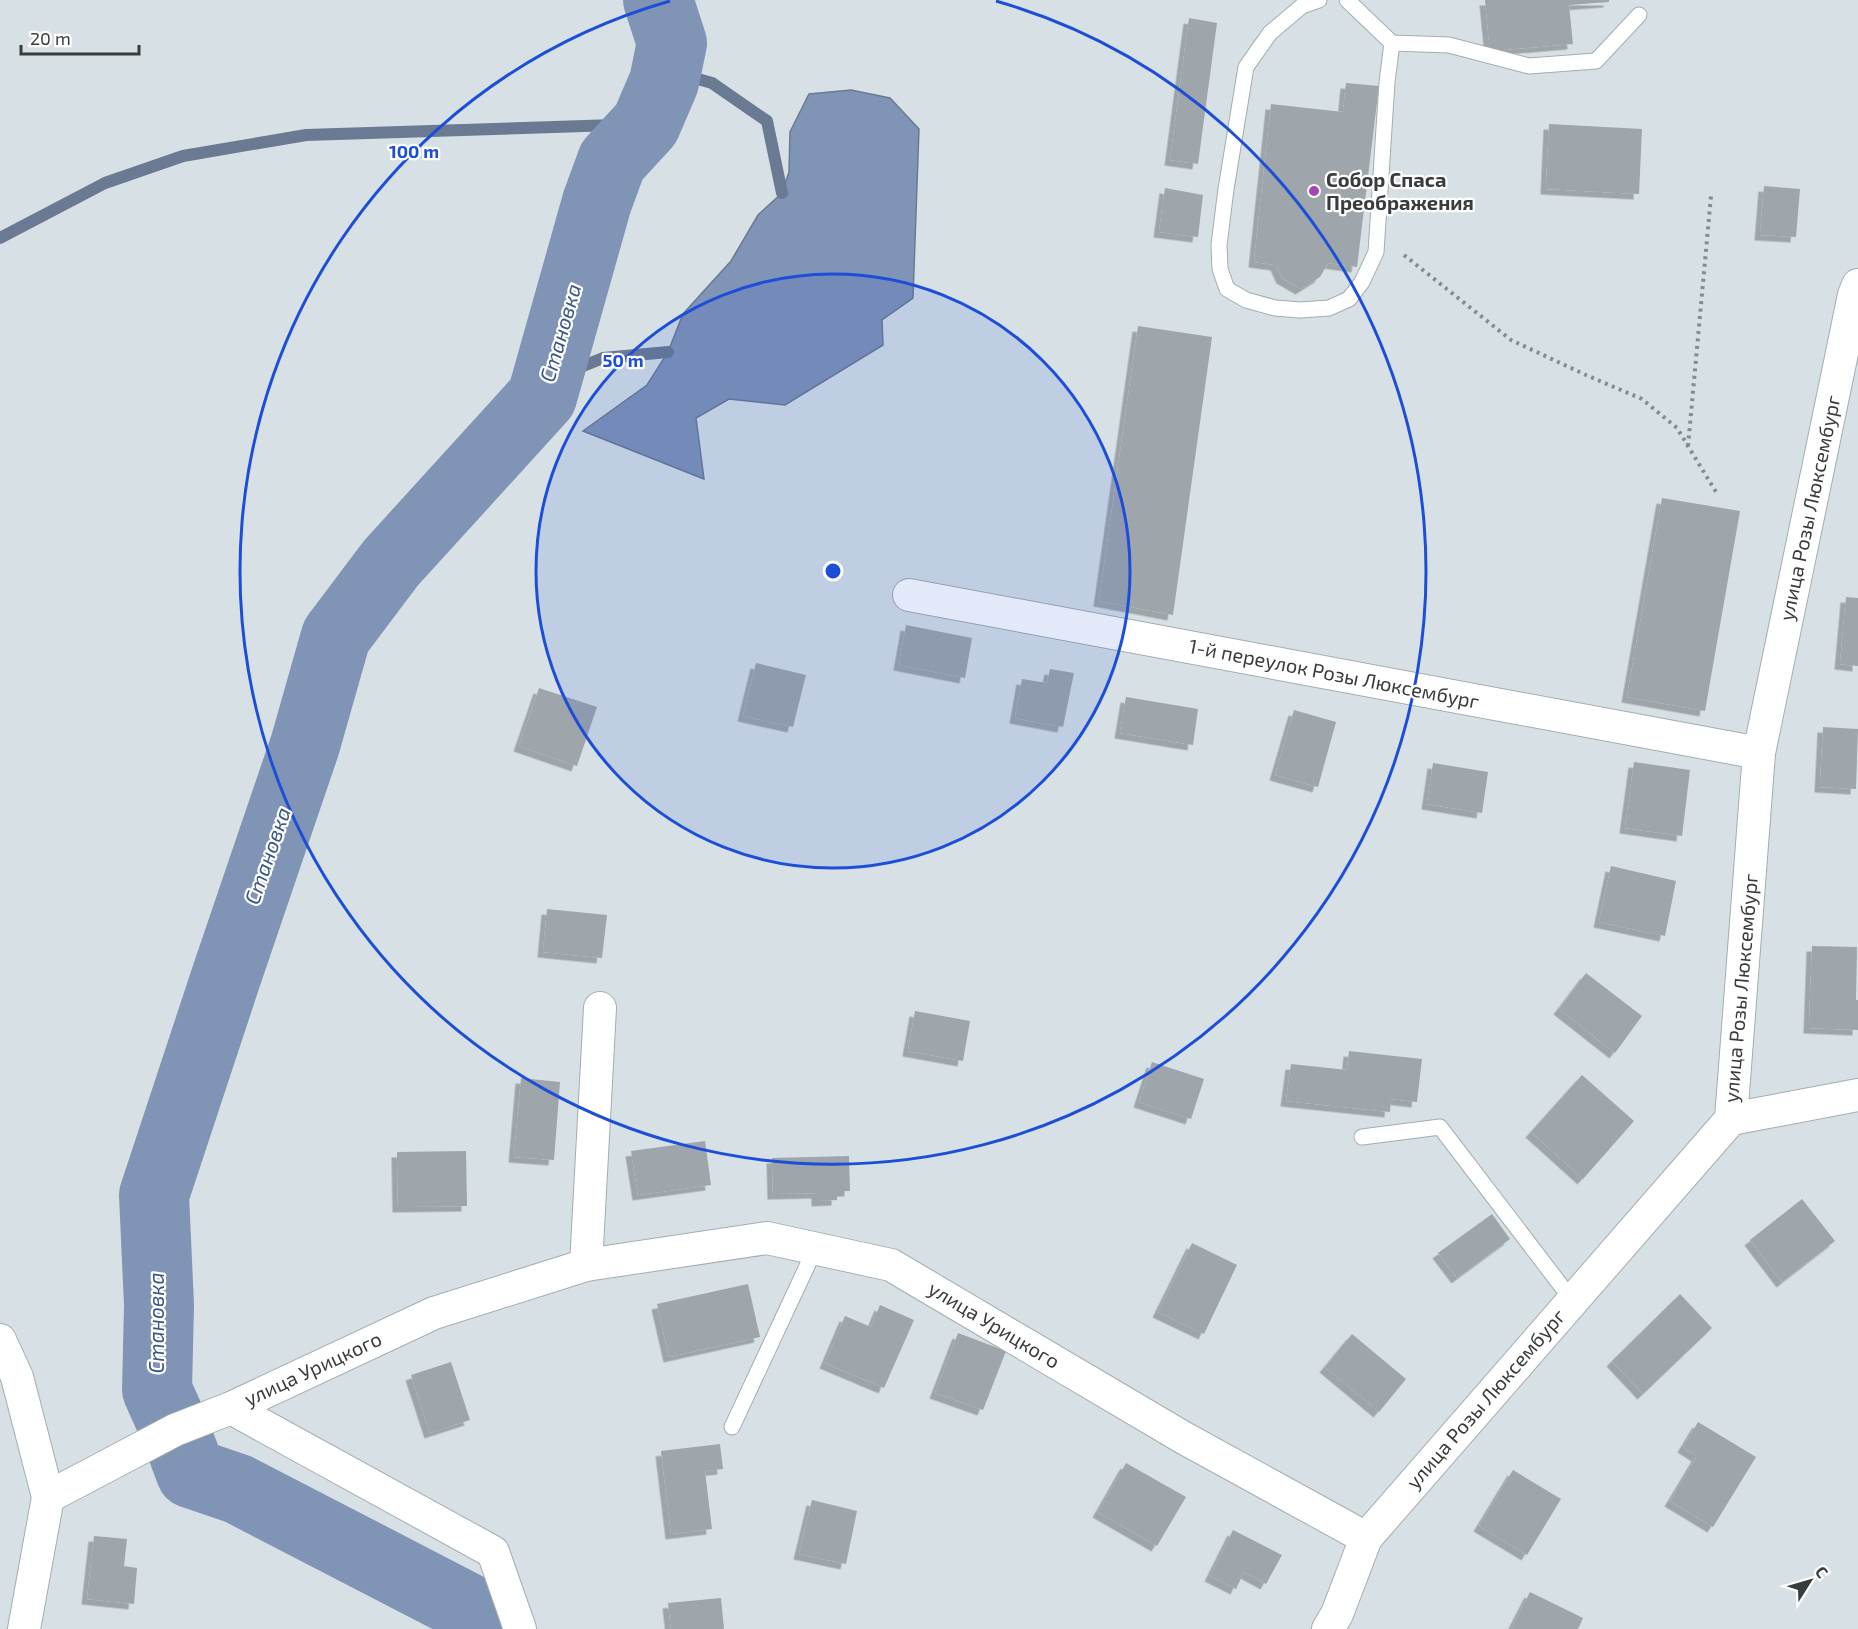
<svg xmlns="http://www.w3.org/2000/svg" width="1858" height="1629" viewBox="0 0 1858 1629" font-family="'Exo 2',sans-serif">
  <style>
    .water { fill: #8094b6; stroke: #6a7a92; stroke-width: 1.5 }
    .lines { fill: none; stroke-linecap: round; stroke-linejoin: round }
    .stream { stroke: #6a7a92; stroke-width: 12 }
    .river { stroke: #8094b6; stroke-width: 70 }
    .building { fill: #9ea5ab; filter: url(#shadow) }
    .lane-casing { stroke: #a3adb0; stroke-width: 17 }
    .street-casing { stroke: #a3adb0; stroke-width: 34 }
    .path { stroke: #858c8e; stroke-width: 4; stroke-dasharray: 3 4.5; stroke-linecap: butt }
    .lane { stroke: #fff; stroke-width: 15 }
    .street { stroke: #fff; stroke-width: 32 }
    .ring { fill: none; stroke: #1d4ed8; stroke-width: 3 }
    .poi-dot { fill: #a247b2; stroke: #fff; stroke-width: 2 }
    .labels { text-anchor: middle; stroke-width: 4.5; stroke-linejoin: round; paint-order: stroke }
    .poi-label { font-size: 20px; font-weight: bold; fill: #383c3d; stroke: #fff; text-anchor: start }
    .street-label { font-size: 20px; fill: #383c3d; stroke: #fff }
    .water-label { font-size: 21px; font-style: italic; fill: #3a5586; stroke: #fff }
    .centre { fill: #1d4ed8; stroke: #fff; stroke-width: 3 }
    .ring-label { font-size: 18px; text-anchor: middle; font-weight: bold; fill: #1d4ed8; stroke: #fff; stroke-width: 4.5; stroke-linejoin: round; paint-order: stroke }
  </style>
  <defs>
    <filter id="shadow"><feDropShadow dx="-5.5" dy="5.5" stdDeviation="0" flood-color="#0004"/></filter>
  </defs>
  <rect width="100%" height="100%" fill="#d7e1e5"/>
  <polygon class="water" points="851,90 890,98 919,129 913,298 882,320 883,345 785,405 729,399 696,418 704,479 583,431 647,385 668,352 683,314 731,261 758,215 782,193 789,172 790,132 809,94"/>
  <g class="lines">
    <g class="stream">
      <polyline points="666,70 712,83 767,121 782,193"/>
      <polyline points="0,238 105,183 183,156 306,135 646,124"/>
      <polyline points="546,381 603,358 668,352"/>
    </g>
    <polyline class="river" points="475,1629 466,1607 238,1489 191,1473 175,1430 157,1390 159,1305 154,1195 227,974 305,745 336,636 391,563 542,397 597,202 612,161 646,124 664,82 672,43 658,0"/>
  </g>
  <g class="building">
    <polygon points="1485,0 1609,0 1609,2 1569,5 1573,44 1490,51"/>
    <polygon points="1189,18 1217,23 1198,164 1170,160"/>
    <polygon points="1346,83 1379,86 1357,267 1328,263 1320,277 1301,289 1282,278 1276,265 1254,262 1271,104 1343,112"/>
    <polygon points="1549,124 1642,129 1639,194 1546,189"/>
    <polygon points="1764,186 1800,189 1796,237 1760,235"/>
    <polygon points="1165,188 1203,195 1198,237 1159,232"/>
    <polygon points="1138,326 1212,337 1173,615 1099,601"/>
    <polygon points="1662,498 1740,511 1705,711 1627,697"/>
    <polygon points="1846,597 1858,598 1858,666 1840,664"/>
    <polygon points="906,625 972,638 965,678 899,665"/>
    <polygon points="756,663 806,675 793,727 743,716"/>
    <polygon points="1050,669 1074,673 1063,727 1015,718 1022,679 1047,683"/>
    <polygon points="539,688 597,707 577,766 519,746"/>
    <polygon points="1126,697 1198,709 1193,745 1120,733"/>
    <polygon points="1294,710 1336,722 1318,787 1275,775"/>
    <polygon points="1823,727 1858,729 1856,789 1820,787"/>
    <polygon points="1634,762 1690,770 1682,836 1625,828"/>
    <polygon points="1433,763 1488,772 1482,813 1427,804"/>
    <polygon points="1611,866 1676,881 1665,936 1599,922"/>
    <polygon points="547,909 607,915 602,958 543,952"/>
    <polygon points="1812,946 1857,947 1856,1000 1858,1000 1858,1030 1809,1028"/>
    <polygon points="1586,973 1642,1016 1615,1053 1559,1009"/>
    <polygon points="915,1011 970,1021 963,1061 908,1051"/>
    <polygon points="1349,1051 1422,1059 1417,1102 1391,1099 1390,1112 1286,1101 1291,1064 1347,1070"/>
    <polygon points="1152,1062 1204,1079 1191,1119 1139,1102"/>
    <polygon points="1582,1075 1634,1121 1583,1179 1531,1132"/>
    <polygon points="521,1078 560,1082 554,1160 514,1157"/>
    <polygon points="705,1141 711,1185 638,1195 631,1151"/>
    <polygon points="466,1151 467,1206 398,1207 397,1152"/>
    <polygon points="849,1156 850,1191 837,1191 837,1200 817,1201 817,1193 773,1194 772,1158"/>
    <polygon points="1802,1199 1835,1241 1782,1282 1750,1240"/>
    <polygon points="1492,1214 1510,1239 1457,1278 1438,1253"/>
    <polygon points="1192,1243 1237,1265 1204,1334 1158,1312"/>
    <polygon points="748,1284 760,1337 669,1357 657,1304"/>
    <polygon points="1680,1294 1712,1328 1643,1394 1612,1361"/>
    <polygon points="880,1305 914,1320 884,1388 825,1363 845,1316 871,1327"/>
    <polygon points="958,1333 1006,1351 983,1410 935,1393"/>
    <polygon points="1352,1334 1406,1379 1379,1412 1325,1367"/>
    <polygon points="451,1362 470,1420 430,1433 411,1375"/>
    <polygon points="1698,1422 1756,1457 1713,1527 1670,1501 1697,1456 1683,1447"/>
    <polygon points="720,1444 723,1469 705,1471 712,1529 671,1534 661,1451"/>
    <polygon points="1126,1463 1186,1497 1157,1546 1098,1512"/>
    <polygon points="1513,1470 1561,1499 1527,1555 1479,1526"/>
    <polygon points="812,1500 857,1511 846,1564 799,1554"/>
    <polygon points="1233,1530 1282,1555 1266,1584 1244,1572 1236,1589 1210,1576"/>
    <polygon points="94,1536 127,1539 124,1566 137,1568 134,1604 87,1599"/>
    <polygon points="1530,1592 1583,1618 1578,1629 1511,1629"/>
    <polygon points="721,1598 724,1629 671,1629 668,1603"/>
  </g>
  <g class="lines">
    <defs>
      <g id="lane">
        <polyline points="1319,0 1302,6 1270,33 1246,67 1226,189 1219,245 1220,269 1227,289 1246,300 1275,308 1300,310 1329,308 1349,299 1362,282 1376,252 1387,82 1392,43"/>
        <polyline points="1347,0 1392,43 1449,45 1529,66 1596,61 1639,15"/>
        <polyline points="1362,1137 1440,1127 1572,1300"/>
        <polyline points="732,1427 815,1249"/>
      </g>
      <g id="street">
        <polyline points="909,595 1759,753"/>
        <polyline points="1731,1119 1858,1095"/>
        <polyline points="586,1265 600,1008"/>
        <polyline points="0,1340 17,1377 48,1497 24,1629"/>
        <polyline points="231,1408 493,1552 520,1629"/>
        <polyline points="48,1497 175,1430 231,1408 434,1313 586,1265 767,1238 891,1265 1184,1438 1366,1538"/>
        <polyline points="1328,1629 1337,1614 1366,1538 1731,1119 1759,753 1854,295 1858,285"/>
      </g>
    </defs>
    <use href="#lane" class="lane-casing"/>
    <use href="#street" class="street-casing"/>
    <g class="path">
      <polyline points="1404,255 1511,340 1586,375 1642,399 1677,428 1716,492"/>
      <polyline points="1688,446 1711,196"/>
    </g>
    <use href="#lane" class="lane"/>
    <use href="#street" class="street"/>
  </g>
  <circle cx="833" cy="571" r="297" fill="#1d4ed8" fill-opacity=".12"/>
  <g class="ring">
    <circle cx="833" cy="571" r="297"/>
    <path d="M996 1A593 593 0 1 1 670 1"/>
  </g>
  <circle class="poi-dot" cx="1314" cy="191" r="6"/>
  <g class="labels">
    <g class="poi-label">
      <text x="1326" y="187">Собор Спаса<tspan x="1326" dy="23">Преображения</tspan></text>
    </g>
    <g class="street-label">
      <text transform="translate(1810 508) rotate(-78)" y="7">улица Розы Люксембург</text>
      <text transform="translate(1334 674) rotate(11)" y="7">1-й переулок Розы Люксембург</text>
      <text transform="translate(1741 988) rotate(-85)" y="7">улица Розы Люксембург</text>
      <text transform="translate(994 1325) rotate(31)" y="7">улица Урицкого</text>
      <text transform="translate(313 1369) rotate(-25)" y="7">улица Урицкого</text>
      <text transform="translate(1486 1399) rotate(-49)" y="7">улица Розы Люксембург</text>
    </g>
    <g class="water-label">
      <text transform="translate(561 333) rotate(-74)" y="7">Становка</text>
      <text transform="translate(268 856) rotate(-71)" y="7">Становка</text>
      <text transform="translate(157 1323) rotate(-90)" y="7">Становка</text>
    </g>
  </g>
  <circle cx="833" cy="571" r="9" class="centre"/>
  <g class="ring-label">
    <text x="414" y="158">100 m</text>
    <text x="623" y="367">50 m</text>
  </g>
  <g transform="translate(1810 1581) rotate(53)" stroke="#ffffff" stroke-width="4.5" paint-order="stroke">
  <path d="M0-4.5L10 22L0 15L-10 22Z" fill="#383c3d"/>
  <text y="-9" font-size="16" font-weight="bold" text-anchor="middle" fill="#383c3d">С</text>
  </g>
  <path d="M21 45v9h118v-9" fill="none" stroke="#383c3d" stroke-width="3"/>
  <text x="30" y="45" font-size="18" fill="#383c3d" stroke="#ffffff" stroke-width="4.5" paint-order="stroke">20 m</text>
</svg>
